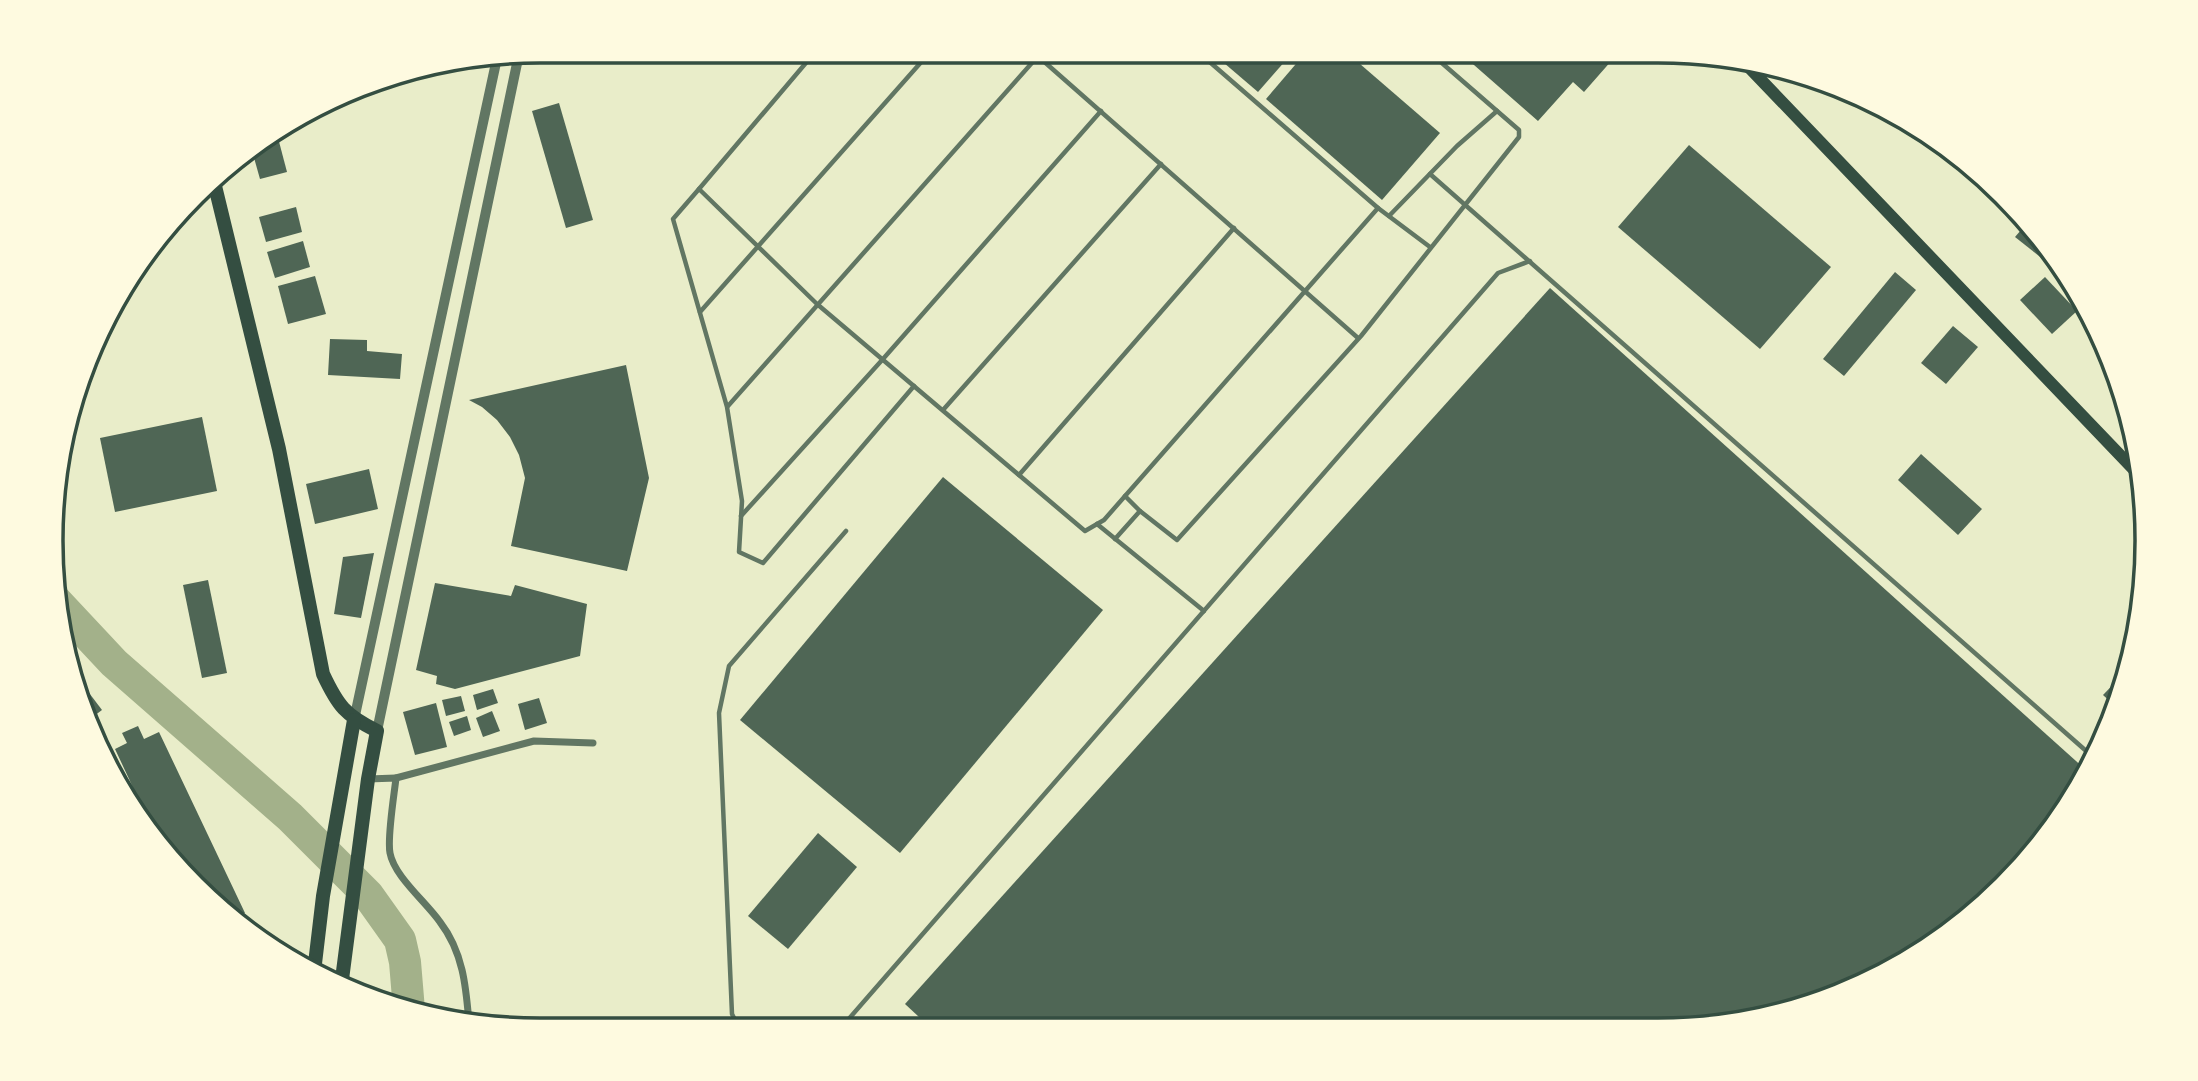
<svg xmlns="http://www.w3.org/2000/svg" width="2198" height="1081" viewBox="0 0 2198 1081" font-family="Karla,sans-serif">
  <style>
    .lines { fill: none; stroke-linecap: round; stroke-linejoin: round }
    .river { stroke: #a3b18a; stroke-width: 32 }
    .building { fill: #4f6655 }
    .service { stroke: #617663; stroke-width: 4.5 }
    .minor { stroke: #617663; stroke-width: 7 }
    .tertiary { stroke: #617663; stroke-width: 10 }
    .secondary { stroke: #344e41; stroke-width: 12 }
    .trunk { stroke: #344e41; stroke-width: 14 }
    .rim { fill: none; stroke: #344e41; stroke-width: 3.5 }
  </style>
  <rect width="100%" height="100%" fill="#e9edc9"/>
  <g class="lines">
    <polyline class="river" points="55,600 114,663 290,817 368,895 400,940 405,962 409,1010"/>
  </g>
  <g class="building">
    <polygon points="1210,51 1294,51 1258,92"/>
    <polygon points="1307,51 1345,51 1440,133 1382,200 1266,99"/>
    <polygon points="1458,51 1620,51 1584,92 1573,82 1538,121"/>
    <polygon points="559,103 593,220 566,228 532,111"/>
    <polygon points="277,134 287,172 260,179 251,147"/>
    <polygon points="1689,145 1831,267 1760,349 1618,227"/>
    <polygon points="296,207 302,232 266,242 259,217"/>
    <polygon points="2027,223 2051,251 2044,260 2015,237"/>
    <polygon points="303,241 310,267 275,278 267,252"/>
    <polygon points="2056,258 2065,269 2068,275 2066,277 2050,265"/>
    <polygon points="1895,272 1916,290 1844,376 1823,359"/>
    <polygon points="315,276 326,314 288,324 278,286"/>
    <polygon points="2045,277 2077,311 2052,334 2020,300"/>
    <polygon points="1550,288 2086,770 2046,838 1956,929 1845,993 1722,1026 932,1029 905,1004"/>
    <polygon points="1953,326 1978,347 1946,384 1921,363"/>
    <polygon points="330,339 367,340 367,351 402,354 400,379 328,375"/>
    <polygon points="626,365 649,478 627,571 511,546 525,478 519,455 510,437 497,420 482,407 469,400"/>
    <polygon points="202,417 217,491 115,512 100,438"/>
    <polygon points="1921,454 1982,509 1958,535 1898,480"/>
    <polygon points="369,469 378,509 315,524 306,484"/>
    <polygon points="943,477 1103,610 900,853 740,720"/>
    <polygon points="374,553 361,618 334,614 343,557"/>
    <polygon points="208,580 227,673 202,678 183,585"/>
    <polygon points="435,583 511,596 515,585 587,604 580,656 455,689 436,684 437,676 416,670"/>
    <polygon points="2128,669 2116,707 2103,695"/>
    <polygon points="77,677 102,710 90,719 80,688"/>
    <polygon points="493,689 498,703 477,710 473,695"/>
    <polygon points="461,696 465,711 446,716 442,700"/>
    <polygon points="539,698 547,723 525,730 518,704"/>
    <polygon points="436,703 447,747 415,755 403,712"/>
    <polygon points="492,711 500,731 483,737 476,718"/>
    <polygon points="467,716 471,730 454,736 449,722"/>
    <polygon points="138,726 144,739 159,732 245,913 233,918 194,887 141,812 144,811 115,749 127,743 122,733"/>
    <polygon points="818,833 857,867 788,949 748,916"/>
  </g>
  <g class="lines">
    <g class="service">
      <polyline points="816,51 699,189 817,304 1085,531 1104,520 1378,208 1197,51"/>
      <polyline points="1032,51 1358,338"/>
      <polyline points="1430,174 2093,757"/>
      <polyline points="699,189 673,219 727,407 742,501 739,552 763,563 914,386"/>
      <polyline points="1378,208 1430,247"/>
      <polyline points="1389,216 1457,146 1497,111"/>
      <polyline points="700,312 931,51"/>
      <polyline points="728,406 1038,56"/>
      <polyline points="943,410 1161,164"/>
      <polyline points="1019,475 1234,228"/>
      <polyline points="1125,496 1140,511"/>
      <polyline points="741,516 883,359 1101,111"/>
      <polyline points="1097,524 1204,611"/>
      <polyline points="1115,539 1140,511 1177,540 1361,336 1519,137 1519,130 1428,51"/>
      <polyline points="840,1029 1498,273 1530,261"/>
      <polyline points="740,1030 732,1014 719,713 729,666 846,531"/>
    </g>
    <g class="minor">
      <polyline points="396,778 534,741 593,743"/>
      <path d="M368,779L396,778C394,796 387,838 390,853C394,876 426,902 440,922C463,952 466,986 469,1023"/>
    </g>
    <g class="tertiary">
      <polyline points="354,720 497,58"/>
      <polyline points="377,731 519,54"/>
    </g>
    <polyline class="secondary" points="1741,59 2141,477"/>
    <g class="trunk">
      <path d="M214,182L279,449L323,674C338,706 345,715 377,731L368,779L341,987"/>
      <polyline points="314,972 323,896 354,720"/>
    </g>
  </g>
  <path d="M0 0H2198V1081H0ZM540 63H1658A477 477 0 0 1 2135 540V541A477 477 0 0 1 1658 1018H540A477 477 0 0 1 63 541V540A477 477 0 0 1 540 63Z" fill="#fefae0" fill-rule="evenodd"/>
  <path class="rim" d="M540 63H1658A477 477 0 0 1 2135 540V541A477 477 0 0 1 1658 1018H540A477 477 0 0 1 63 541V540A477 477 0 0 1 540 63Z"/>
</svg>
